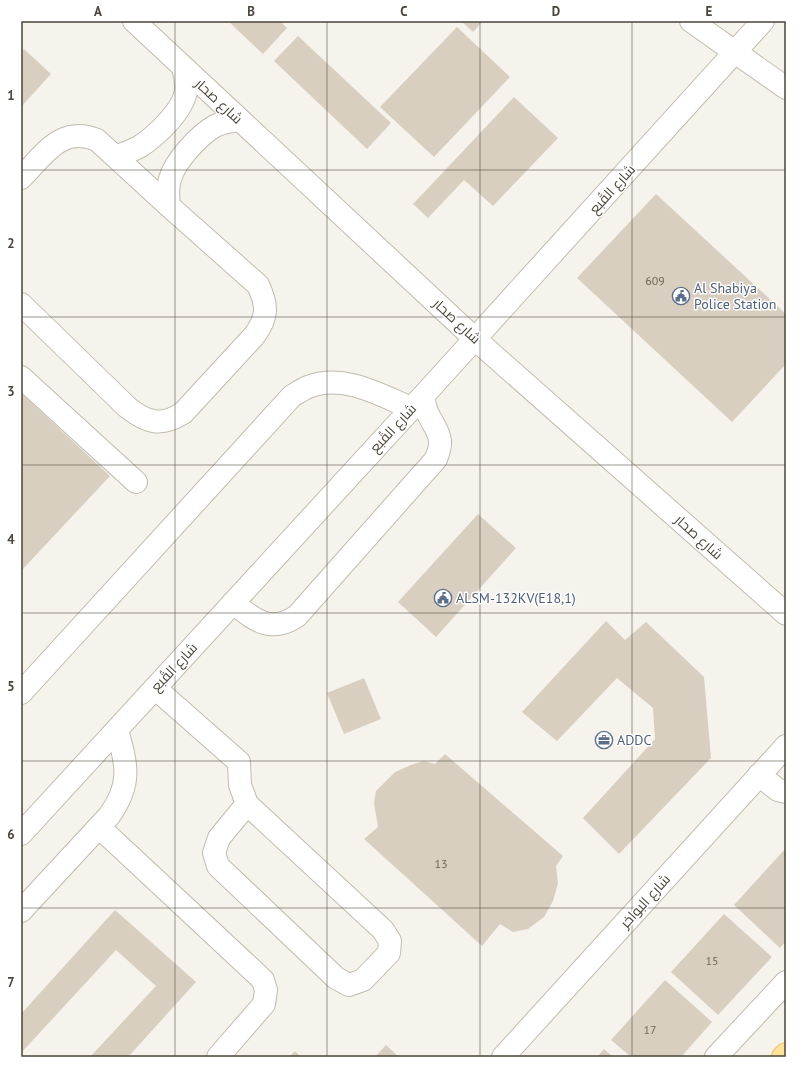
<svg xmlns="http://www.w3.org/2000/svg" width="807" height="1078" viewBox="0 0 807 1078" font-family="'PT Sans',Cairo,sans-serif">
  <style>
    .building { fill: #d8cfc1 }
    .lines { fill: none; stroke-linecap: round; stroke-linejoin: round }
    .minor-casing { stroke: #c2bbae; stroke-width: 24 }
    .major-casing { stroke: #e6c16a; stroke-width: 24 }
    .minor { stroke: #fff; stroke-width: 22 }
    .major { stroke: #ffe39c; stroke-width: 22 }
    .grid { fill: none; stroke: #4b4439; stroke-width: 1; stroke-opacity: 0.55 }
    .labels { text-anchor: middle; stroke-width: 3; stroke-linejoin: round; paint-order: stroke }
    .number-label { font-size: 12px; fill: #6e675b }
    .street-label { font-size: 14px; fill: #4b4439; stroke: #fff }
    .service-label { font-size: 14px; fill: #4e5e75; stroke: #fff; text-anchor: start }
    .neatline { fill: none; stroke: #4b4439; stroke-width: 1.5 }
    .grid-label { font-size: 13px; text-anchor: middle; font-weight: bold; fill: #4b4439 }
  </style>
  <rect width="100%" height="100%" fill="#f6f3ec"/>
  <g class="building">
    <polygon points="228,21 280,21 287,28 263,54"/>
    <polygon points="461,21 483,21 473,32"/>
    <polygon points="457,27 510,77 434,157 380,107"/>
    <polygon points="298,36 391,123 367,149 274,61"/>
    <polygon points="24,49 51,74 21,107 21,52"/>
    <polygon points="514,97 558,138 493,206 464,180 428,218 413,204"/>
    <polygon points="656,194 786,314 786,364 732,422 577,278"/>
    <polygon points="21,393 110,476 21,571"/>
    <polygon points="478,514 516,548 436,637 398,602"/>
    <polygon points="606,621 625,640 646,622 704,677 711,758 619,854 583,818 655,739 653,708 617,678 557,741 522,712"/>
    <polygon points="364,678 381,719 344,734 327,693"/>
    <polygon points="445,754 563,856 556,866 558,883 553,901 544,917 528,929 513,932 500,924 482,946 364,839 378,827 374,803 376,791 395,772 411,765 424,761 435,764"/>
    <polygon points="786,848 786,941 780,948 734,905"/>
    <polygon points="115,910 196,982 128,1057 90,1057 156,986 116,950 21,1053 21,1014"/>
    <polygon points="724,914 772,957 718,1015 671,972"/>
    <polygon points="665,980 712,1022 681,1057 631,1057 611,1040"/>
    <polygon points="386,1045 399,1057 375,1057"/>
    <polygon points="604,1049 613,1057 597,1057"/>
    <polygon points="295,1051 301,1057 289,1057"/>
  </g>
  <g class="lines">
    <defs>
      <g id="minor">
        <polyline points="134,21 475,339 786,614"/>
        <polyline points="691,21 786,88"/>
        <path d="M116,156C124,154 131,151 139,147C155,137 183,111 186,91C187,83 185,76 183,67"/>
        <path d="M21,178C44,155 61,125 97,140L169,206L258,285C268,306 268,317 254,336L183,413C161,427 147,423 127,407L21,304"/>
        <path d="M169,206C168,197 167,188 170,179C175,161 199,135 215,126C223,122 231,121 239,120"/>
        <polyline points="21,377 136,482"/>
        <path d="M233,603C255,620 270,634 297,616L436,459C438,453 441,447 440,441C439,430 432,423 428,414C425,408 424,402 423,396"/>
        <polyline points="155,688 239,762 240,785 247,804 219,838 214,853 218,866 336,978 349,985 363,980 389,953 390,941 383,930 247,804"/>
        <path d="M21,693L292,396C297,393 303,389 308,387C343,373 380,395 411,408"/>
        <polyline points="759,775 778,790 786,792"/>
        <polyline points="99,827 263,980 266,990 264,1004 218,1057"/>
        <polyline points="21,834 423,396 763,21"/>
        <path d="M21,911L109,816C132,784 127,766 117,730"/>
        <polyline points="503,1057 786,746"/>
        <polyline points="716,1057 786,982"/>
      </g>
      <polyline id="major" points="783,1057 786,1054"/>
    </defs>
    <use href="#minor" class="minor-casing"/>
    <use href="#major" class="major-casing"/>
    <use href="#minor" class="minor"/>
    <use href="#major" class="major"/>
  </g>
  <path class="grid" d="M175,21V1057M327,21V1057M480,21V1057M632,21V1057M21,170H786M21,317H786M21,465H786M21,613H786M21,761H786M21,908H786"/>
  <defs>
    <symbol id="civic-ring" viewBox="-11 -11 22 22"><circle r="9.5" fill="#fff" stroke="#5c6f8a" stroke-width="1.5"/><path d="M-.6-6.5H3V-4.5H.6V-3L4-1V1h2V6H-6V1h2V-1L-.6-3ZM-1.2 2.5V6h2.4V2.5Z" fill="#5c6f8a"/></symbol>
    <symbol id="office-ring" viewBox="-11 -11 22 22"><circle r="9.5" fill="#fff" stroke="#5c6f8a" stroke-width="1.5"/><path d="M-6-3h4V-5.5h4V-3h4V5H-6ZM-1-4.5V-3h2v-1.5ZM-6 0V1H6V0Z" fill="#5c6f8a"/></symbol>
  </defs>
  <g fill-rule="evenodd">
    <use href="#civic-ring" x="671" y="286" width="20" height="20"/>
    <use href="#civic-ring" x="433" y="588" width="20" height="20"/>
    <use href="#office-ring" x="594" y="730" width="20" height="20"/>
  </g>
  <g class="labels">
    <g class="number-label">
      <text x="655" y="285">609</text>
      <text x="441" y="868">13</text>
      <text x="712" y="965">15</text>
      <text x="650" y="1034">17</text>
    </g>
    <g class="street-label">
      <text transform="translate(219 101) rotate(43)" y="5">شارع صحار</text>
      <text transform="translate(612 189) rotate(-48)" y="5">شارع القُبع</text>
      <text transform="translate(457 321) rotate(43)" y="5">شارع صحار</text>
      <text transform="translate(393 428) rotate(-47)" y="5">شارع القُبع</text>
      <text transform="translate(699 537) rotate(42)" y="5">شارع صحار</text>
      <text transform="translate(174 667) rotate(-47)" y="5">شارع القُبع</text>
      <text transform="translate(645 901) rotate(-48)" y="5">شارع البواخر</text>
    </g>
    <g class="service-label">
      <text x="694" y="293">Al Shabiya<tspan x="694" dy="16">Police Station</tspan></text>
      <text x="456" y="603">ALSM-132KV(E18,1)</text>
      <text x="617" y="745">ADDC</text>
    </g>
  </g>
  <rect width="807" height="1078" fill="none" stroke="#ffffff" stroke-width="44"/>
  <rect x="22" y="22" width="763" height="1034" class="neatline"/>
  <g class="grid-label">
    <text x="98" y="16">A</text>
    <text x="251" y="16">B</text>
    <text x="404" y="16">C</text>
    <text x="556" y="16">D</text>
    <text x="709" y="16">E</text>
    <text x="11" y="100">1</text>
    <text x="11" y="248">2</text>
    <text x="11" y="396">3</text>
    <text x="11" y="544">4</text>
    <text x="11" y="691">5</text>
    <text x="11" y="839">6</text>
    <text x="11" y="987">7</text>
  </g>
</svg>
